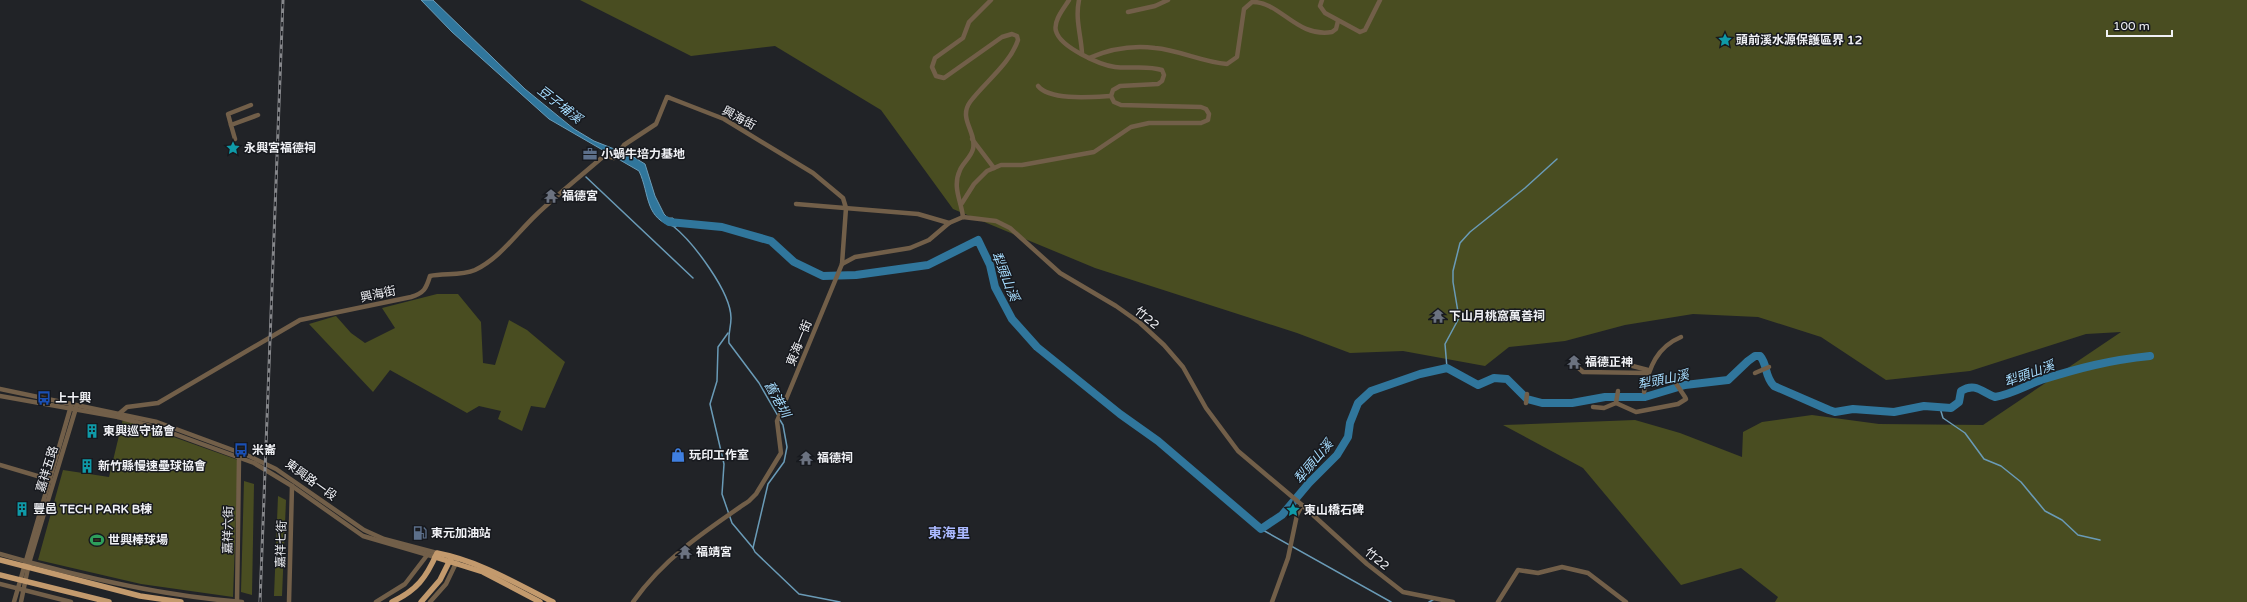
<svg xmlns="http://www.w3.org/2000/svg" width="2247" height="602" viewBox="0 0 2247 602" font-family="'Varela Round','Noto Sans TC',sans-serif">
  <style>
    .green { fill: #494d21 }
    .water { fill: #30769c; stroke: #6a9bb7 }
    .lines { fill: none; stroke-linecap: round; stroke-linejoin: round }
    .stream { stroke: #6a9bb7; stroke-width: 1.5 }
    .river { stroke: #30769c; stroke-width: 8 }
    .minor { stroke: #725f49; stroke-width: 4.5 }
    .major { stroke: #c39a6d; stroke-width: 5.5 }
    .rail-casing { stroke: #86878b; stroke-width: 3 }
    .rail { stroke: #17191e; stroke-width: 1.5; stroke-dasharray: 4.5; stroke-linecap: butt }
    .labels { text-anchor: middle; stroke-width: 3; stroke-linejoin: round; paint-order: stroke }
    .poi-label { font-size: 12px; font-weight: bold; fill: #f0f1f5; stroke: #17191e; text-anchor: start }
    .street-label { font-size: 12px; fill: #f0f1f5; stroke: #17191e }
    .water-label { font-size: 13px; font-style: italic; fill: #a6dcfe; stroke: #17191e }
    .quarter-label { font-size: 14px; font-weight: bold; fill: #abb9ff; stroke: #17191e }
  </style>
  <rect width="100%" height="100%" fill="#212327"/>
  <g class="green">
    <polygon points="580,0 2247,0 2247,602 1775,602 1778,597 1741,568 1681,585 1583,468 1503,425 1635,420 1680,433 1742,457 1743,432 1762,422 1812,415 1879,424 1983,425 2121,332 2086,334 1970,371 1886,380 1821,337 1758,317 1693,314 1625,325 1565,341 1509,347 1485,366 1403,351 1350,353 1297,333 1095,268 953,209 881,110 775,46 691,56"/>
    <polygon points="437,294 458,294 481,322 483,363 495,365 509,320 527,330 565,362 545,408 531,406 522,431 498,419 501,411 479,406 467,413 390,370 373,392 309,324 336,316 351,333 365,343 395,328 382,308"/>
    <polygon points="123,419 238,460 233,597 141,584 38,560 63,470 109,477"/>
    <polygon points="244,481 254,484 252,595 241,592"/>
    <polygon points="278,496 286,500 282,596 274,596"/>
  </g>
  <path class="water" d="M421,0H433L525,89L574,129L594,141L632,156L645,164L655,196L664,214L668,218H673L677,224L676,227C644,220 650,194 639,171L549,119L452,32Z"/>
  <g class="lines">
    <g class="stream">
      <polyline points="586,177 693,278"/>
      <path d="M673,226C693,242 731,292 731,318C731,327 728,334 729,343L759,383L778,416"/>
      <polyline points="728,333 718,347 717,381 710,404 724,464 722,494 732,523 753,548"/>
      <polyline points="1447,368 1445,344 1459,318 1453,282 1453,271 1460,243 1470,232 1525,188 1557,159"/>
      <polyline points="1940,408 1943,418 1965,433 1984,459 2001,466 2021,482 2045,511 2062,520 2078,535 2100,540"/>
      <polyline points="780,420 783,425 787,447 784,462 768,484 753,548 755,552 799,594 840,602"/>
      <polyline points="1261,529 1391,602"/>
      <polyline points="1429,602 1433,600"/>
    </g>
    <path class="river" d="M666,220L669,222L722,227L771,241L794,262L823,276L856,275L928,265L978,240L990,265L995,287L1012,319L1037,347L1120,414L1158,441L1261,529L1282,515L1309,483L1337,455L1348,437L1350,423L1358,403L1371,391L1420,374L1447,368L1478,385L1494,378L1507,379L1527,399L1542,403H1572L1605,397H1645L1685,385L1728,380L1748,361L1755,356H1760C1768,365 1764,376 1774,386L1829,410L1835,412L1853,409L1894,412L1924,406L1951,408L1959,402L1961,391C1975,382 1982,392 1995,397C2012,394 2025,386 2041,380C2079,368 2110,360 2150,356"/>
    <g class="minor">
      <path d="M1079,0C1075,19 1081,35 1082,53"/>
      <polyline points="1322,0 1320,6 1325,13 1360,32 1365,30 1380,0"/>
      <polyline points="1128,12 1155,6 1168,0"/>
      <path d="M1089,58C1110,49 1132,45 1155,48C1179,50 1202,62 1227,64L1237,57L1244,9L1252,2C1280,1 1296,38 1332,32L1336,29L1338,21"/>
      <path d="M1038,86C1050,101 1093,97 1111,96"/>
      <polyline points="231,125 228,114 251,105"/>
      <polyline points="235,139 231,125 258,115"/>
      <polyline points="972,139 994,168"/>
      <path d="M962,203L974,184L987,171L1001,165H1022L1094,152L1131,127L1149,123H1201L1208,120L1209,114L1206,109L1201,107L1121,105L1114,102L1111,96L1113,90L1120,86L1158,84L1162,81L1164,75L1162,70C1146,65 1131,69 1115,67C1100,65 1060,47 1056,31C1053,21 1064,8 1069,0"/>
      <polyline points="796,204 918,214 949,223"/>
      <path d="M963,217C961,200 952,187 960,170C963,163 971,157 973,149C977,132 958,119 970,102C985,82 1010,64 1018,40L1017,36L1012,34L1002,37L944,78L936,76L932,67L935,58L963,38L969,22L991,0"/>
      <polyline points="842,264 855,257 910,248 929,240 949,223 963,217 996,221 1010,228 1060,273 1116,306 1140,323 1164,345 1183,367 1206,408 1238,451 1302,505 1367,564 1403,592 1453,602"/>
      <polyline points="1574,364 1583,372 1648,373"/>
      <polyline points="1609,364 1621,363 1648,370"/>
      <polyline points="1755,373 1769,367"/>
      <polyline points="0,389 157,422 249,456 276,469 364,530 384,539 437,553"/>
      <path d="M1644,392C1649,367 1657,347 1681,337"/>
      <polyline points="0,396 118,417 158,428 254,463 292,486 363,536 435,557"/>
      <polyline points="1526,403 1527,394"/>
      <polyline points="1616,403 1636,412 1678,404 1686,399 1685,397 1675,382"/>
      <polyline points="1593,407 1604,408 1616,403 1618,391"/>
      <path d="M118,417L120,413L127,407L158,403L300,320L411,297C424,293 426,289 430,276C444,273 461,276 475,270C500,258 516,234 536,215C558,194 582,175 605,155L614,158L624,145L656,124L667,97L670,98L724,119L813,173L843,198L846,208L842,264L777,421L781,453L756,494L749,501C705,531 664,558 633,602"/>
      <polyline points="0,465 51,480"/>
      <path d="M0,554C79,577 160,596 242,602"/>
      <polyline points="0,584 71,602"/>
      <polyline points="14,602 71,406"/>
      <polyline points="21,602 29,563 76,408"/>
      <polyline points="237,602 239,458"/>
      <polyline points="289,602 292,486"/>
      <polyline points="376,602 405,584 428,554"/>
      <polyline points="430,602 446,584 457,561"/>
      <polyline points="1272,602 1288,558 1297,515 1302,505"/>
      <polyline points="1498,602 1518,570 1538,573 1562,567 1588,573 1626,602"/>
    </g>
    <g class="major">
      <polyline points="435,557 483,572 540,602"/>
      <polyline points="0,560 140,596 181,602"/>
      <polyline points="0,575 109,602"/>
      <path d="M392,602C417,590 426,578 437,553C479,561 515,583 553,602"/>
      <polyline points="421,602 440,580 451,558"/>
    </g>
    <defs>
      <polyline id="rail" points="260,602 283,0"/>
    </defs>
    <use href="#rail" class="rail-casing"/>
    <use href="#rail" class="rail"/>
  </g>
  <defs>
    <symbol id="sight-bare" viewBox="-9 -9 18 18"><path d="M0-6L1.8-2.2L6-1.7L2.9 1.2L3.7 5.4L0 3.3L-3.7 5.4L-2.9 1.2L-6-1.7L-1.8-2.2Z" fill="#0f9aa8" stroke="#17191e" stroke-width="2.5" paint-order="stroke"/></symbol>
    <symbol id="office-bare" viewBox="-9 -9 18 18"><path d="M-6-3h4V-5.5h4V-3h4V5H-6ZM-1-4.5V-3h2v-1.5ZM-6 0V1H6V0Z" fill="#5c6f8a" stroke="#17191e" stroke-width="2.5" paint-order="stroke"/></symbol>
    <symbol id="temple-bare" viewBox="-9 -9 18 18"><path d="M0-6L5-2H3V0L6.5 2.5H4V6H1.5V3h-3V6H-4V2.5H-6.5L-3 0V-2H-5Z" fill="#6b7280" stroke="#17191e" stroke-width="2.5" paint-order="stroke"/></symbol>
    <symbol id="bus-bare" viewBox="-9 -9 18 18"><path d="M-5-6H5V4H4V6H2V4H-2V6H-4V4H-5ZM-3.5-4V0h7V-4ZM-3.5 1.2v1.5H-2V1.2ZM2 1.2v1.5H3.5V1.2Z" fill="#1a4fb4" stroke="#17191e" stroke-width="2.5" paint-order="stroke"/></symbol>
    <symbol id="building-bare" viewBox="-9 -9 18 18"><path d="M-4-6H4V6H1V3H-1V6H-4ZM-2.5-4.3h1.7v1.8h-1.7ZM.8-4.3h1.7v1.8H.8ZM-2.5-1h1.7V.8h-1.7ZM.8-1h1.7V.8H.8Z" fill="#0f9aa8" stroke="#17191e" stroke-width="2.5" paint-order="stroke"/></symbol>
    <symbol id="shop-bare" viewBox="-9 -9 18 18"><path d="M-5-2.5h2.3a2.7 3.5 0 0 1 5.4 0H5L5.5 6h-11ZM-1.5-2.5h3a1.5 2.3 0 0 0-3 0Z" fill="#3f7fe0" stroke="#17191e" stroke-width="2.5" paint-order="stroke"/></symbol>
    <symbol id="fuel-bare" viewBox="-9 -9 18 18"><path d="M-5.5-6h7V0h2V4h1.3V-2.5L3-4.5l.8-.8L6-3V5H2.5V1h-1V6h-7ZM-4.2-4.7v3.2H.2V-4.7Z" fill="#5c6f8a" stroke="#17191e" stroke-width="2.5" paint-order="stroke"/></symbol>
    <symbol id="stadium-bare" viewBox="-9 -9 18 18"><path d="M0-5a6.5 5 0 1 0 0 10a6.5 5 0 1 0 0-10ZM-3.5-1.8h7v3.6h-7Z" fill="#2e9e5b" stroke="#17191e" stroke-width="2.5" paint-order="stroke"/></symbol>
  </defs>
  <g fill-rule="evenodd">
    <use href="#sight-bare" x="1715" y="30" width="20" height="20"/>
    <use href="#sight-bare" x="223" y="138" width="20" height="20"/>
    <use href="#office-bare" x="580" y="144" width="20" height="20"/>
    <use href="#temple-bare" x="541" y="186" width="20" height="20"/>
    <use href="#temple-bare" x="1428" y="306" width="20" height="20"/>
    <use href="#temple-bare" x="1564" y="352" width="20" height="20"/>
    <use href="#bus-bare" x="34" y="388" width="20" height="20"/>
    <use href="#building-bare" x="82" y="421" width="20" height="20"/>
    <use href="#bus-bare" x="231" y="440" width="20" height="20"/>
    <use href="#shop-bare" x="668" y="445" width="20" height="20"/>
    <use href="#temple-bare" x="796" y="448" width="20" height="20"/>
    <use href="#building-bare" x="77" y="456" width="20" height="20"/>
    <use href="#building-bare" x="12" y="499" width="20" height="20"/>
    <use href="#sight-bare" x="1283" y="500" width="20" height="20"/>
    <use href="#fuel-bare" x="410" y="523" width="20" height="20"/>
    <use href="#stadium-bare" x="87" y="530" width="20" height="20"/>
    <use href="#temple-bare" x="675" y="542" width="20" height="20"/>
  </g>
  <g class="labels">
    <g class="poi-label">
      <text x="1736" y="44">頭前溪水源保護區界 12</text>
      <text x="244" y="152">永興宮福德祠</text>
      <text x="601" y="158">小蝸牛培力基地</text>
      <text x="562" y="200">福德宮</text>
      <text x="1449" y="320">下山月桃窩萬善祠</text>
      <text x="1585" y="366">福德正神</text>
      <text x="55" y="402">上十興</text>
      <text x="103" y="435">東興巡守協會</text>
      <text x="252" y="454">米崙</text>
      <text x="689" y="459">玩印工作室</text>
      <text x="817" y="462">福德祠</text>
      <text x="98" y="470">新竹縣慢速壘球協會</text>
      <text x="33" y="513">豐邑 TECH PARK B棟</text>
      <text x="1304" y="514">東山橋石碑</text>
      <text x="431" y="537">東元加油站</text>
      <text x="108" y="544">世興棒球場</text>
      <text x="696" y="556">福靖宮</text>
    </g>
    <g class="street-label">
      <text transform="translate(739 118) rotate(28)" y="4">興海街</text>
      <text transform="translate(378 294) rotate(-12)" y="4">興海街</text>
      <text transform="translate(1147 318) rotate(39)" y="4">竹22</text>
      <text transform="translate(799 343) rotate(-68)" y="4">東海一街</text>
      <text transform="translate(47 469) rotate(-73)" y="4">嘉祥五路</text>
      <text transform="translate(311 480) rotate(36)" y="4">東興路一段</text>
      <text transform="translate(228 530) rotate(-89)" y="4">嘉祥六街</text>
      <text transform="translate(281 544) rotate(-88)" y="4">嘉祥七街</text>
      <text transform="translate(1377 559) rotate(39)" y="4">竹22</text>
    </g>
    <g class="water-label">
      <text transform="translate(560 104) rotate(38)" y="5">豆子埔溪</text>
      <text transform="translate(1006 276) rotate(68)" y="5">犁頭山溪</text>
      <text transform="translate(2029 373) rotate(-20)" y="5">犁頭山溪</text>
      <text transform="translate(1663 379) rotate(-12)" y="5">犁頭山溪</text>
      <text transform="translate(778 399) rotate(61)" y="5">舊港圳</text>
      <text transform="translate(1313 461) rotate(-50)" y="5">犁頭山溪</text>
    </g>
    <g class="quarter-label">
      <text x="949" y="538">東海里</text>
    </g>
  </g>
  <path d="M2107 30v6h65v-6" fill="none" stroke="#f0f1f5" stroke-width="2"/>
  <text x="2113" y="30" font-size="12" fill="#f0f1f5" stroke="#17191e" stroke-width="3" paint-order="stroke">100 m</text>
</svg>
